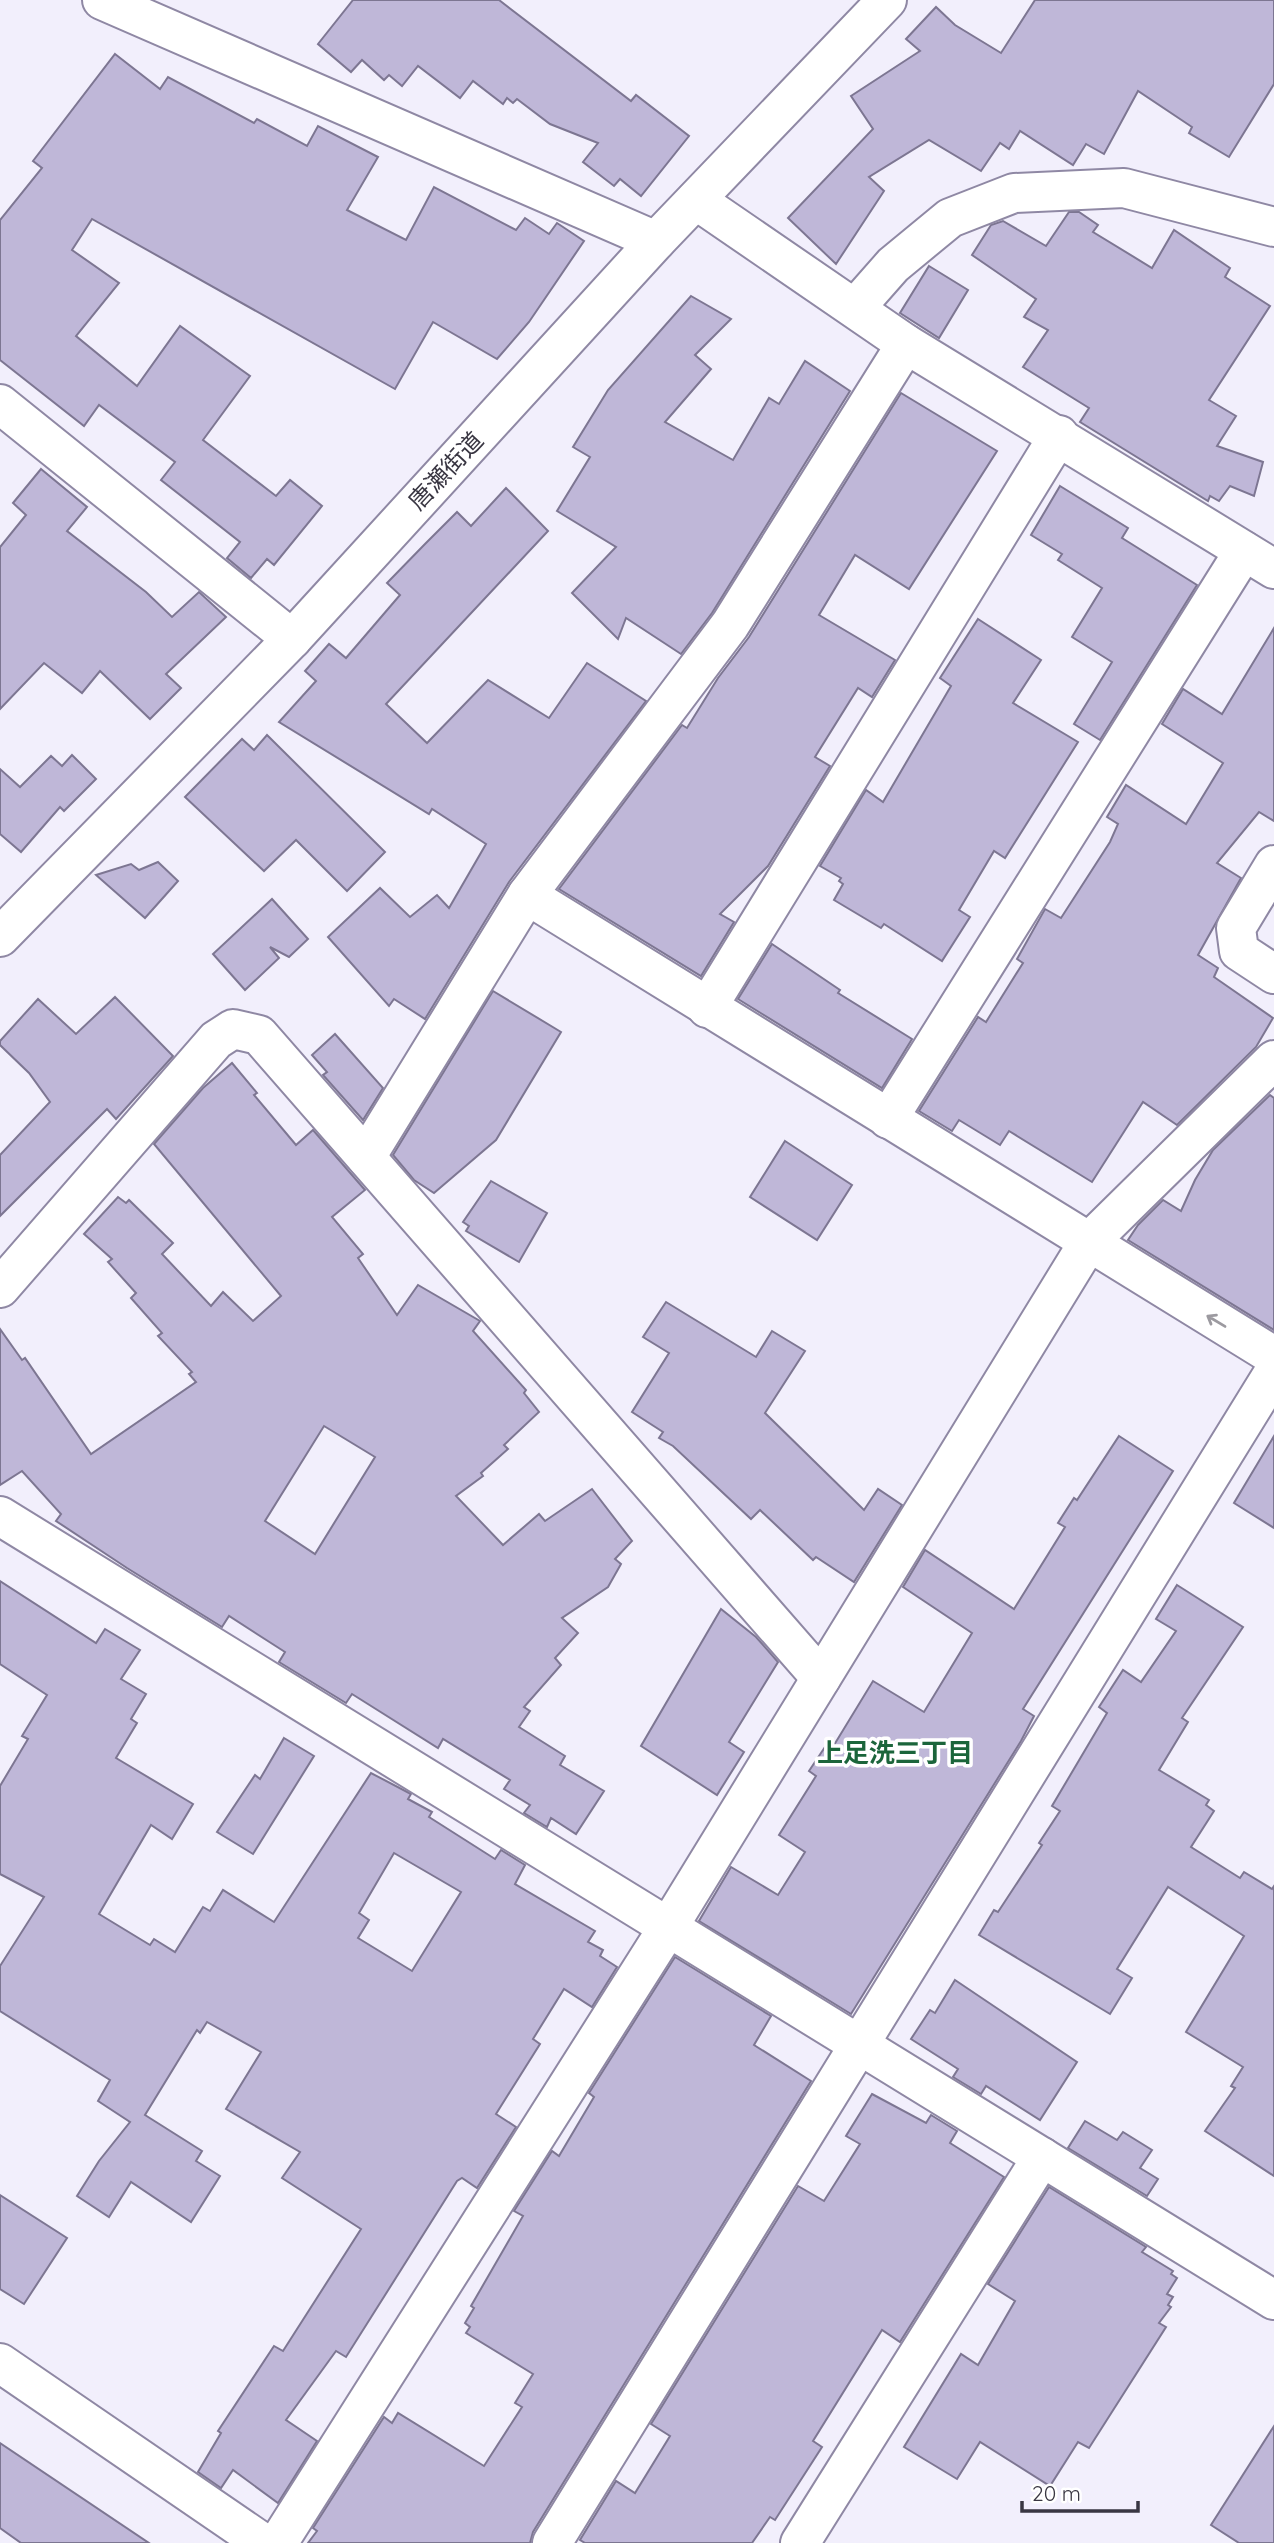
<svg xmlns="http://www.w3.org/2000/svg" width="1274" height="2543" viewBox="0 0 1274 2543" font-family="Quicksand,'Noto Sans JP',sans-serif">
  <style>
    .building { fill: #bfb7d8; stroke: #7d7692; stroke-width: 2; fill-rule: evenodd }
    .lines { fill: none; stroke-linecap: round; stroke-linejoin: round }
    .minor-casing { stroke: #8f88a4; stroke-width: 42 }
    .minor { stroke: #fff; stroke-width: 38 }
    .oneway { stroke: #9c9aa0 }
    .labels { text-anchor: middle; stroke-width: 7; stroke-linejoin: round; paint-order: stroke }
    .street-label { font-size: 24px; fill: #393642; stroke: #fff }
    .neighbourhood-label { font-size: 26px; font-weight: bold; fill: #1b653b; stroke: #fff }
  </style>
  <rect width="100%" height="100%" fill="#f2effc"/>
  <g class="building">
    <polygon points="353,0 499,0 631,101 636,95 689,136 641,196 620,179 614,186 583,162 598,143 550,124 517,99 513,103 507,98 503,104 473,81 460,98 418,66 402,86 389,75 384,80 362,60 351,72 318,44"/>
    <polygon points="1035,0 1274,0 1274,84 1229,157 1189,133 1192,127 1138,91 1104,154 1086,144 1073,165 1020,131 1009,149 1000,143 981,171 929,140 869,177 884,191 836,264 788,218 873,129 851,96 920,51 906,39 936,7 955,25 1001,53"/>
    <polygon points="115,54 160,89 168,77 254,123 257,119 307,146 318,126 378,157 347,210 406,240 434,187 516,230 525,218 549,234 557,223 584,241 529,322 497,359 433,322 395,389 92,219 72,250 119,283 76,336 137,386 180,326 250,376 203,440 276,496 290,480 322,506 274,565 267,559 251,578 227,558 240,542 161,480 175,462 99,405 84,426 0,360 0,220 42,168 33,161"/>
    <polygon points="1069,212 1079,212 1098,225 1093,232 1152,268 1174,230 1230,268 1225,277 1270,306 1209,400 1236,416 1217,446 1263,462 1254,496 1230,486 1219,501 1210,496 1208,501 1080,422 1089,408 1023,367 1048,330 1024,317 1036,299 972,255 991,225 1003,221 1046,246"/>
    <polygon points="929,266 968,290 939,338 900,313"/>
    <polygon points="691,296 731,319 695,355 711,369 665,422 733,460 769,398 779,404 805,361 850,391 712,613 681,654 626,618 618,639 572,593 616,547 557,511 590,457 573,447 608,390"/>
    <polygon points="901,393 997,451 909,589 855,555 819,615 895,660 872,697 858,688 815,757 830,766 768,866 720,914 734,922 701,976 559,889 682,725 687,728 718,678 749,637"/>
    <polygon points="41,469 87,507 67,531 146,592 172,617 199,592 226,617 166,674 181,688 150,719 100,671 82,693 44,663 0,709 0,547 26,515 13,503"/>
    <polygon points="1060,486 1128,528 1122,538 1197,585 1100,740 1074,724 1112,662 1072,637 1102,588 1058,560 1062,554 1031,535"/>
    <polygon points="506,488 548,531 386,704 427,743 488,680 549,718 587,663 646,701 509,882 425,1019 394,999 389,1006 328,937 380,888 410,917 437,895 449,908 486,844 432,809 429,814 279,722 316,681 305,671 329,644 346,658 400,595 387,583 425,544 457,512 471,526"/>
    <polygon points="978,619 1041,660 1013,703 1078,742 1005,858 994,851 959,910 970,917 942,961 884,924 881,928 834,900 843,884 839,881 841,878 820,866 866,790 883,802 951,686 940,678"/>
    <polygon points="1274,628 1274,821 1259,812 1217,863 1241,878 1198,955 1218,968 1214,977 1273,1018 1256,1047 1177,1125 1143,1102 1092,1182 1009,1131 1000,1145 959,1120 952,1131 919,1111 978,1017 986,1022 1023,963 1017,959 1045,909 1061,918 1110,842 1118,824 1107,817 1126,785 1186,824 1223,763 1162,724 1183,689 1222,714"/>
    <polygon points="267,735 385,852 347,891 296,840 264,871 185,797 242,739 254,750"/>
    <polygon points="72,755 96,779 64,811 60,807 21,852 0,834 0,769 20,787 51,756 62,766"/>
    <polygon points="158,862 178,881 145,918 96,875 131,864 139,870"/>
    <polygon points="272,899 308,939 289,957 270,947 279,958 245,990 213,954"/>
    <polygon points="772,944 840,990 838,993 912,1039 882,1088 738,999"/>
    <polygon points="493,991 561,1032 496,1140 434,1193 414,1180 393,1155"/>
    <polygon points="115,997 173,1056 116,1119 107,1109 0,1216 0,1155 50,1102 29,1073 0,1045 0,1041 38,999 76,1034"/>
    <polygon points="335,1034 383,1088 363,1120 323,1075 327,1072 312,1055"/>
    <path d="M232,1063L257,1093L254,1095L296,1145L313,1130L365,1190L332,1217L363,1254L358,1258L397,1315L418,1285L480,1321L473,1331L526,1390L524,1393L539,1412L504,1445L508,1449L481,1473L483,1476L456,1496L503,1545L539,1514L545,1521L592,1489L632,1541L615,1559L621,1564L608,1587L562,1618L578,1633L555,1658L561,1665L524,1707L530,1711L519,1727L565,1756L560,1765L604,1791L576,1834L551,1818L547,1827L524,1813L530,1805L504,1789L510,1780L443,1739L438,1748L352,1694L346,1703L279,1662L285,1652L229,1616L222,1627L127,1568L56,1521L61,1514L22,1471L0,1485V1329L22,1360L25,1358L91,1454L196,1382L189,1374L192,1372L158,1336L162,1333L131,1298L136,1293L108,1262L112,1259L84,1234L118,1197L126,1203L129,1200L173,1243L162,1254L211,1306L223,1292L253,1321L281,1296L154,1144L203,1088ZM324,1426L375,1457L315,1554L265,1521Z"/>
    <polygon points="1270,1095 1274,1098 1274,1330 1128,1240 1138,1225 1163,1200 1181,1211 1195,1180 1213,1150"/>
    <polygon points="785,1141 852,1185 817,1240 750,1197"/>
    <polygon points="491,1181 547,1213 519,1262 466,1231 469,1226 463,1222"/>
    <polygon points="666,1302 756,1357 772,1331 805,1351 765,1413 864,1510 878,1489 902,1505 854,1582 816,1557 813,1560 760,1510 751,1519 673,1446 659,1438 663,1432 632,1412 669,1353 643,1337"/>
    <polygon points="1119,1436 1173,1471 1023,1709 1034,1716 1021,1741 851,2014 699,1921 731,1867 778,1895 805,1852 779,1835 816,1776 809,1771 825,1747 831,1750 873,1681 924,1712 972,1633 903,1587 925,1550 1014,1609 1065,1527 1058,1523 1074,1498 1077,1500"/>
    <polygon points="1274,1436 1274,1528 1234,1503"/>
    <path d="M0,1581L96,1643L105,1629L140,1650L121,1679L146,1694L131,1719L137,1723L116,1758L193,1804L172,1839L151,1825L99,1914L150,1945L154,1939L175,1952L203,1907L210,1911L223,1890L274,1922L371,1773L411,1794L408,1799L432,1812L429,1817L495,1859L501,1850L525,1865L515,1884L595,1931L588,1942L603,1950L600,1956L617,1967L592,2007L564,1989L533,2039L540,2044L496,2114L516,2127L477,2188L462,2178L457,2181L346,2357L336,2351L286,2420L317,2441L278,2503L233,2470L221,2488L198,2472L221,2433L218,2431L274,2346L283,2351L361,2229L282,2178L300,2152L226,2109L261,2052L207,2022L200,2033L197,2030L145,2115L202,2151L196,2161L220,2176L191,2222L131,2182L109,2217L77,2196L99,2161L130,2122L98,2101L110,2080L0,2011V1966L44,1897L0,1874V1786L28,1739L22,1736L47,1695L0,1664ZM394,1853L461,1892L412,1971L358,1938L369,1920L359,1913Z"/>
    <polygon points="1177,1585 1243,1627 1182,1718 1188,1722 1159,1770 1209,1800 1206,1805 1214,1811 1191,1847 1240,1878 1244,1872 1272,1889 1274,1886 1274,2176 1205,2131 1235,2088 1231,2086 1243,2067 1186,2032 1244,1936 1168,1887 1117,1969 1132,1978 1110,2014 979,1935 994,1910 998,1912 1042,1845 1039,1843 1060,1811 1052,1806 1107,1713 1099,1707 1123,1670 1141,1682 1176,1631 1156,1619"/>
    <polygon points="721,1609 756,1637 778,1662 729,1742 744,1752 717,1795 641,1746"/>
    <polygon points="284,1738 314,1756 253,1854 217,1832 255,1775 260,1779"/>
    <polygon points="675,1957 771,2016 754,2045 811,2081 533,2532 530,2543 308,2543 317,2531 313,2528 384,2417 392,2423 398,2413 484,2466 522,2407 515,2403 533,2374 466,2333 470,2327 465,2323 474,2308 471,2306 523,2216 514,2211 552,2151 559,2156 594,2097 589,2093"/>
    <polygon points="955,1980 1077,2062 1040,2120 986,2086 981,2094 953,2077 958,2069 911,2039 930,2010 935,2013"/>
    <polygon points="872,2094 926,2123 931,2115 957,2131 950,2143 1004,2177 900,2342 882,2330 813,2441 822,2447 775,2520 770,2517 752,2543 585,2543 580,2540 616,2481 635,2493 670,2436 651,2424 798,2186 824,2201 860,2144 846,2136"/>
    <polygon points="1085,2121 1117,2140 1123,2132 1152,2150 1140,2168 1158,2179 1147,2196 1068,2148"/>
    <polygon points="1049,2187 1146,2247 1142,2252 1173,2271 1171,2274 1177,2278 1167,2294 1173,2297 1168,2305 1171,2307 1159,2323 1166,2327 1089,2448 1078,2442 1050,2486 980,2442 957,2479 904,2447 961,2354 978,2365 1015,2301 988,2284"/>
    <polygon points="0,2195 67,2238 24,2304 0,2289"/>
    <polygon points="1274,2426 1274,2543 1239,2543 1211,2525"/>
    <polygon points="0,2443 149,2543 21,2543 0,2528"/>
  </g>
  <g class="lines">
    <defs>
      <g id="minor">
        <polyline points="102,0 656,241"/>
        <polyline points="696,200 906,344 1274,569"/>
        <polyline points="856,307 893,265 950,218 1014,193 1124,188 1274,227"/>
        <polyline points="0,404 292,639"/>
        <polyline points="1274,865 1236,928 1239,951 1274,974"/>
        <polyline points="527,895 1274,1356"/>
        <polyline points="0,937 292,639 656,241 887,0"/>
        <polyline points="707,1008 1059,435"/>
        <polyline points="888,1119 1244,551"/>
        <polyline points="366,1157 527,895 730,625 906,344"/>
        <polyline points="0,1288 216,1040 233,1029 259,1035 821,1678"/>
        <polyline points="0,1516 1274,2300"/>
        <polyline points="0,2363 263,2543"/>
        <polyline points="278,2543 669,1926 1088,1243 1274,1060"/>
        <polyline points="552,2543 1274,1372"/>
        <polyline points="800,2543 1042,2157"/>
      </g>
    </defs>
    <use href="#minor" class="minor-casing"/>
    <use href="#minor" class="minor"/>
  </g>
  <defs><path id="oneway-shaft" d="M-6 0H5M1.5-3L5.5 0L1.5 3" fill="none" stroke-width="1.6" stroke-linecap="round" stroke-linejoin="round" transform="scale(1.75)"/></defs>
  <use class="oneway" href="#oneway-shaft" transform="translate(1216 1321) rotate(-149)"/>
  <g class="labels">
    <g class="street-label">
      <text transform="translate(446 471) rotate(-47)" y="8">唐瀬街道</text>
    </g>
    <g class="neighbourhood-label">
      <text x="895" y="1762">上足洗三丁目</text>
    </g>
  </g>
  <path d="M1022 2501v10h116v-10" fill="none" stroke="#393642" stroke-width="3.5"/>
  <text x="1032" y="2501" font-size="21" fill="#393642" stroke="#ffffff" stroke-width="5" paint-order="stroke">20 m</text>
</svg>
